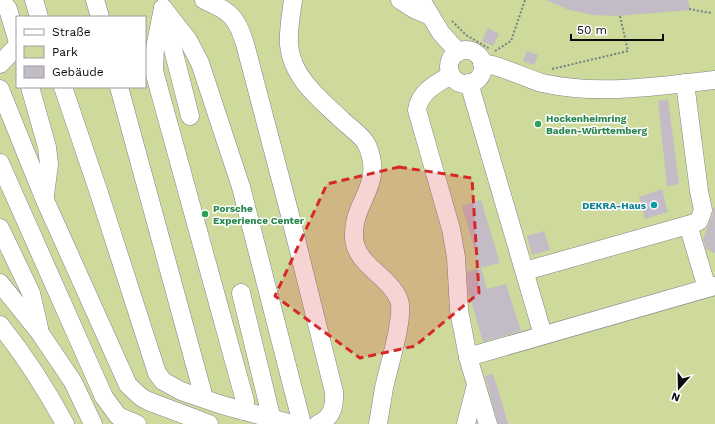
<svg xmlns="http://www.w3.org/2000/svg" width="715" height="424" viewBox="0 0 715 424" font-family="'Work Sans',sans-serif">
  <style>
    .green { fill: #ceda9b; fill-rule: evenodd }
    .building { fill: #c3bcc7 }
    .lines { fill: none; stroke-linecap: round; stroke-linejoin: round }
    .minor-casing { stroke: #7e848d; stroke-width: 19 }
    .path { stroke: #7b7f85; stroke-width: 2; stroke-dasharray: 2 2; stroke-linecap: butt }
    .minor { stroke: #fff; stroke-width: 18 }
    .marked { fill: #d62828; fill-opacity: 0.2; stroke: #d62828; stroke-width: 3; stroke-dasharray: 8 5; stroke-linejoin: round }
    .leisure-dot { fill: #2e9e5b; stroke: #fff; stroke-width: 1.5 }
    .culture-dot { fill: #0f9aa8; stroke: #fff; stroke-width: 1.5 }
    .labels { text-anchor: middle; stroke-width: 3; stroke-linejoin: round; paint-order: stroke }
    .leisure-label { font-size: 10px; font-weight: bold; fill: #27864d; stroke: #fff; text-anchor: start }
    .culture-label { font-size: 10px; font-weight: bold; fill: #0d838f; stroke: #fff; text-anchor: end }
  </style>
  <rect width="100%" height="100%" fill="#eff4fd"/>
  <path class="green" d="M0,0H715V424H0ZM17,17H145V87H17Z"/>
  <g class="building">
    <polygon points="546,0 688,0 690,10 616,16 593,15 569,10"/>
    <polygon points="488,28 499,34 493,46 482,41"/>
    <polygon points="527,51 538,55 534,65 523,61"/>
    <polygon points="668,99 679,184 667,186 658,101"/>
    <polygon points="662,189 668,212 645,219 639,197"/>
    <polygon points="481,200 500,263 480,268 462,206"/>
    <polygon points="713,207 715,208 715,253 706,249 703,239 713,214"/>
    <polygon points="544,231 550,250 532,255 527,236"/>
    <polygon points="481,268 487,289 506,284 521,331 483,342 468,291 467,272"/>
    <polygon points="493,374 500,396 508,424 498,424 485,376"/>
  </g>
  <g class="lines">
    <defs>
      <g id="minor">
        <polyline points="1,0 8,9 17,39"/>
        <polyline points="34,0 39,17"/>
        <polyline points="95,0 100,17"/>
        <path d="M204,0C230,11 237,17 245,44L289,211L334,392C335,406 332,418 318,424"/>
        <path d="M293,0C291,15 288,30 289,45C292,78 320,99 342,120C349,127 363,136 367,145C385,186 352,201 354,237C355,265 389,275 399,300C405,317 388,368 384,388C382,400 380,412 378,424"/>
        <polyline points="400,0 414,9 428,15"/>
        <polyline points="421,0 441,33 458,52"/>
        <polyline points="163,8 188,40 200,63 241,187 302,424"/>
        <polyline points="163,8 155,48 154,71 245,401 244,411"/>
        <polyline points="164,14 190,116"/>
        <circle cx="466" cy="67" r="17"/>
        <path d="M482,63C503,66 522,77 542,83C600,96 657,86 715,80"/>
        <polyline points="0,64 17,46"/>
        <path d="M451,75C436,84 420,91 417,110L451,229L456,257L459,310L468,357"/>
        <polyline points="469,83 543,335"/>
        <polyline points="30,87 47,147 49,164 45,195"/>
        <polyline points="63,87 99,193 157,373 163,381 181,391 222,405 292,424"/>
        <polyline points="119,87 204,398"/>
        <polyline points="0,89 44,198 128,385 141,397 148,401 209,424"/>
        <polyline points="0,163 104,397 118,416 137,424"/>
        <polyline points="688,225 707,288"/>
        <polyline points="0,228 31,293 39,328"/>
        <polyline points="525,271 695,223 699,221 703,210 699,191 685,83"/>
        <polyline points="0,283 40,333 73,382 93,424"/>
        <polyline points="241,293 272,420"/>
        <path d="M0,325C25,356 46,389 65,424"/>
        <polyline points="466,424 476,385"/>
        <polyline points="488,424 468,357 715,286"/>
      </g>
    </defs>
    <use href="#minor" class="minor-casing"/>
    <g class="path">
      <polyline points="689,9 711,13"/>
      <polyline points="452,21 466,35 490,49"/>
      <polyline points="495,51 511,41 525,0"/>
      <polyline points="552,69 628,51 620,16"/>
    </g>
    <use href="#minor" class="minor"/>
  </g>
  <path class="marked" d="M399,167L472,178L479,293L415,346L360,358L275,296L327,184Z"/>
  <g class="leisure-dot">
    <circle cx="538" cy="124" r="4"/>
    <circle cx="205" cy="214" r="4"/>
  </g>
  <circle class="culture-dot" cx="654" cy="205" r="4"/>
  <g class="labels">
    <g class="leisure-label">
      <text x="546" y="122">Hockenheimring<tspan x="546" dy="12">Baden-Württemberg</tspan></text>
      <text x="213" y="212">Porsche<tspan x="213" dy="12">Experience Center</tspan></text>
    </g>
    <g class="culture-label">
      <text x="646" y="209">DEKRA-Haus</text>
    </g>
  </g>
  <rect x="16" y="16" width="130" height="72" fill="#ffffff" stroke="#9d9d9f"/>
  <rect x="24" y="29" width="20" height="6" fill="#ffffff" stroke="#9d9d9f"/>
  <text x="52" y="36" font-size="12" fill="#090b0f">Straße</text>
  <rect x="24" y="46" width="20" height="12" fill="#ceda9b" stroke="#9d9d9f"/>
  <text x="52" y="56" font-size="12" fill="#090b0f">Park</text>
  <rect x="24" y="66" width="20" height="12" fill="#c3bcc7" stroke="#9d9d9f"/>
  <text x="52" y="76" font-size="12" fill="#090b0f">Gebäude</text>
  <g transform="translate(679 388) rotate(200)" stroke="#ffffff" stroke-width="3" paint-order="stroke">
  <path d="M0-3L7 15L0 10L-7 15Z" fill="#090b0f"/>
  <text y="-6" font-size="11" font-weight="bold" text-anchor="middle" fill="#090b0f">N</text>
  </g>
  <path d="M571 34v6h92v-6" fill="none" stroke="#090b0f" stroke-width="2"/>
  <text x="577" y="34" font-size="12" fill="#090b0f" stroke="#ffffff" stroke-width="3" paint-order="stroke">50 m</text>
</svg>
